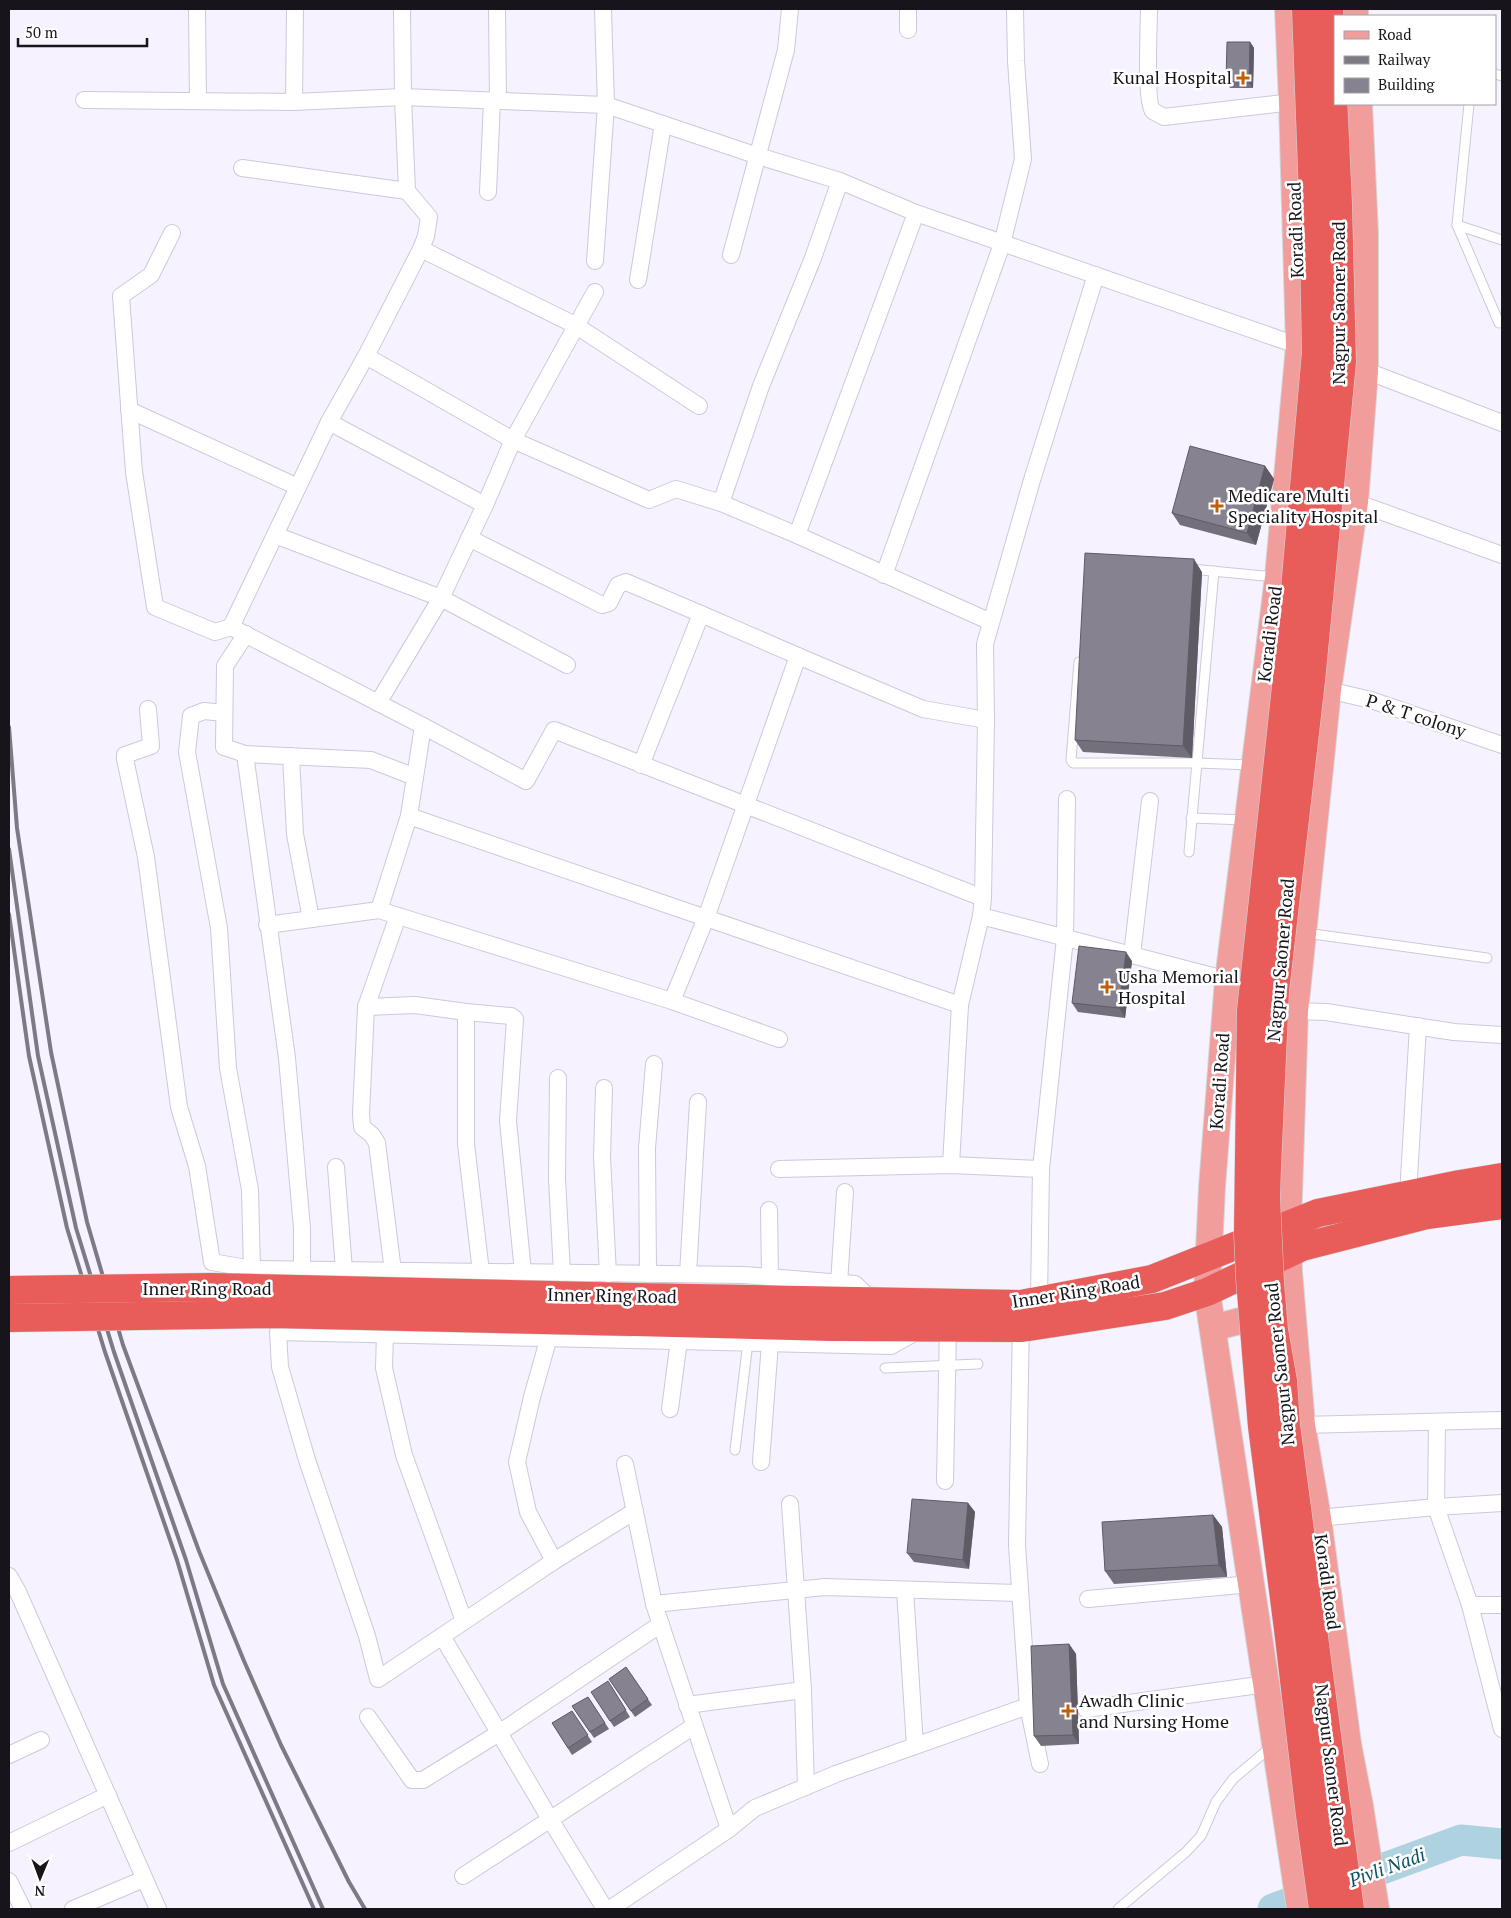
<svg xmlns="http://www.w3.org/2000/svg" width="1511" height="1918" viewBox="0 0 1511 1918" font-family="'PT Serif',serif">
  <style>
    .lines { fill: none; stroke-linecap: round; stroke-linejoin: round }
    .river { stroke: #afd2e1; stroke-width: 31 }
    .lane-casing { stroke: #cdc9d8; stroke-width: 11 }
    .street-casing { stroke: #cdc9d8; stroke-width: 18 }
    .primary-casing { stroke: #d5d5d6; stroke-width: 28 }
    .highway-casing { stroke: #d5d5d6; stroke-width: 29 }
    .lane { stroke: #fff; stroke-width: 9 }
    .street { stroke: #fff; stroke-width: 16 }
    .primary { stroke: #f19d9c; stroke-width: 26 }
    .highway { stroke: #e85c5a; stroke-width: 28 }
    .rail { stroke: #7d7a83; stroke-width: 4 }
    .highway-bridge-casing { stroke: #d5d5d6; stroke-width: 29; stroke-linecap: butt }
    .highway-bridge { stroke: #e85c5a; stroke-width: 28 }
    .wall { fill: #73707c }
    .shaded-wall { fill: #5e5b65 }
    .building { fill: #868290; stroke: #5e5b65 }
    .poi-dot { fill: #bc6107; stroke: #fff; stroke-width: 2 }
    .labels { text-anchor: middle; stroke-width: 5; stroke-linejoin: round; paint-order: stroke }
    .poi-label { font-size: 18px; fill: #17151b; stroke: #fff; text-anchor: start }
    .street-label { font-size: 18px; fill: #17151b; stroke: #fff }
    .water-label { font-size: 19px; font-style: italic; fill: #105168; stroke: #fff }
  </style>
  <rect width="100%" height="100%" fill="#f6f2ff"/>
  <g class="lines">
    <polyline class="river" points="1273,1909 1461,1840 1502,1844"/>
    <defs>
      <g id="lane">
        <polyline points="1495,74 1502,76"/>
        <polyline points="1469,104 1457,225 1499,323"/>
        <polyline points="1457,225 1502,240"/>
        <polyline points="1191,569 1275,577"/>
        <polyline points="1079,662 1071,760 1073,763 1196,763 1253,765"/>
        <polyline points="1191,818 1246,820"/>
        <polyline points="1189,852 1214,571"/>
        <polyline points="1306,933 1487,958"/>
        <polyline points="885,1368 978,1364"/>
        <polyline points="735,1450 748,1342"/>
        <polyline points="1118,1909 1186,1852 1201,1836 1216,1802 1233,1779 1271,1747"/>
      </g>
      <g id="street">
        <polyline points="197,9 198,101"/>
        <polyline points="402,9 403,97 606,105 758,156 840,181 916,213 1305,348"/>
        <polyline points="497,9 498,101"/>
        <polyline points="908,9 908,30"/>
        <path d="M1149,9C1149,25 1145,102 1153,111C1156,113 1161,115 1164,117L1292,102"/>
        <polyline points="84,100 294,102 403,97 407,191 429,217 426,236 421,249 366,356 329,422 231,627 423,726 409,816 706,918 798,656 923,709 986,720"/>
        <polyline points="294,102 295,9"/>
        <polyline points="242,168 407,191"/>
        <polyline points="488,192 492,101"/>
        <polyline points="172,233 151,275 121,296 134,472 155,607 215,632 231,627"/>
        <polyline points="421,249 575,325 699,406"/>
        <polyline points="731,255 786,50 790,9"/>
        <polyline points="595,261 606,105 603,9"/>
        <polyline points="638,280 663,124"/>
        <polyline points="366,356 513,440 649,500 676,489 721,503 797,535 991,622"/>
        <polyline points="1359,368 1502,423"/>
        <polyline points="129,410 298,487"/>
        <polyline points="329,422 485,505"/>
        <polyline points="1355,502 1502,555"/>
        <polyline points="721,503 761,386 813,258 840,181"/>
        <polyline points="275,535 441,598 567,665"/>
        <polyline points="797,535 916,213"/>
        <polyline points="469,538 602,605 609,603 618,585 626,582 701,614"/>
        <polyline points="884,575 1002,244 1023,159 1016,61 1015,9"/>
        <polyline points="246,634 225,666 224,747 245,754 371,760 415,777"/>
        <polyline points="1328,690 1371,700 1502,745"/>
        <polyline points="378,703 441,598 485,505 513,440 595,292"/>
        <polyline points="148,709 151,746 125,755 125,759 146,857 179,1107 197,1166 212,1262 252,1269 744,1275 855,1284 874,1302"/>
        <polyline points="224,713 204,711 191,716 187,752 219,928 228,1068 250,1190 252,1269"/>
        <polyline points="423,726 526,781 554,730 983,898"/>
        <polyline points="245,754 287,1058 302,1228 302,1270"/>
        <polyline points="291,756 295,834 311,919"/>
        <polyline points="641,765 701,614 798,656"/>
        <polyline points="409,816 379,910 672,1001 706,918 960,1005"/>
        <polyline points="981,916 1228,980"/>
        <polyline points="267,925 379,910"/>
        <polyline points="1132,955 1150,801"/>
        <polyline points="672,1001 779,1039"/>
        <polyline points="366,1007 415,1005 466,1012"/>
        <polyline points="1295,1011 1326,1012 1454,1032 1502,1035"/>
        <polyline points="558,1078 557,1179 562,1273"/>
        <polyline points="604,1088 602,1157 608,1274"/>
        <polyline points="951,1165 960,1005 981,916 983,898 986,720 985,644 1032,480 1096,275"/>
        <polyline points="336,1167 344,1270"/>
        <polyline points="779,1169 951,1165 1041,1169"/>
        <polyline points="1408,1195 1418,1026"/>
        <polyline points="769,1210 770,1277"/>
        <polyline points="393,1271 377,1143 372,1135 362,1127 361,1114 366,1007 398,916"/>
        <polyline points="481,1272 466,1144 466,1012 511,1016 515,1019 508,1121 523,1272"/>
        <polyline points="648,1274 647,1148 654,1064"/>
        <polyline points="688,1274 698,1102"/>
        <polyline points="839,1283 845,1192"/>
        <polyline points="1039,1300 1041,1169 1065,938 1067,799"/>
        <polyline points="1021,1320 1017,1545 1028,1706 1040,1764"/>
        <polyline points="385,1334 384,1368 404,1455 464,1621"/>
        <polyline points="549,1337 532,1397 517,1462 528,1512 554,1561"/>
        <polyline points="670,1409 679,1340"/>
        <polyline points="1437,1422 1436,1507 1470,1605 1502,1605"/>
        <polyline points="1302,1425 1502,1420"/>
        <polyline points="761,1462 770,1343"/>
        <polyline points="945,1481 948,1327"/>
        <polyline points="790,1504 803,1690 806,1787"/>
        <polyline points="635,1511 554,1561 378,1679 367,1636 307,1460 280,1367 278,1332 891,1346 918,1331"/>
        <polyline points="1318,1518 1436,1507 1502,1503"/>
        <polyline points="9,1576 18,1592 158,1909"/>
        <polyline points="905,1590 915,1746"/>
        <polyline points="1088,1599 1251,1584"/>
        <polyline points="654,1604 825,1587 1020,1593"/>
        <polyline points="1470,1605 1502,1729"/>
        <polyline points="442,1636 550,1819 605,1909"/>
        <polyline points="687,1705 803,1690"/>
        <polyline points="1086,1709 1266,1684"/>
        <polyline points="368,1717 412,1780 423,1780 499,1733 661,1624"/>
        <polyline points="9,1755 41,1740"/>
        <polyline points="729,1829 755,1808 836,1774 1028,1706"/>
        <polyline points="9,1843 108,1795"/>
        <polyline points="463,1876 694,1726"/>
        <polyline points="9,1881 23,1909"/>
        <polyline points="73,1909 144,1879"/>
        <polyline points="610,1909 729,1829 654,1604 625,1464"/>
      </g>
      <g id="primary">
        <polyline points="1288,9 1292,102 1299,346 1278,577 1228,980 1212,1187 1207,1292 1300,1909"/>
        <polyline points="1355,9 1355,16"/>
        <polyline points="1359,104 1365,233 1365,371 1355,502 1328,690 1295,1011 1288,1226 1289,1272 1302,1425 1318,1518 1348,1744 1360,1806 1376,1909"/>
        <polyline points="1213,1328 1274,1312"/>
      </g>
      <g id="highway">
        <polyline points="634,1297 1021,1304 1152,1279 1318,1213 1460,1184 1502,1177"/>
        <polyline points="633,1322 830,1327 1022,1328 1165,1306 1207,1292 1302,1247 1427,1215 1502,1205"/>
      </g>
    </defs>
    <use href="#lane" class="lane-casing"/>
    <use href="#street" class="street-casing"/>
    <use href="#primary" class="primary-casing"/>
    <use href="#highway" class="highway-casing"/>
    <use href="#lane" class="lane"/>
    <use href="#street" class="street"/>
    <use href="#primary" class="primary"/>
    <use href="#highway" class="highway"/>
    <g class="rail">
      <polyline points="9,727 17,828 51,1052 87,1222 123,1345 199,1551 244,1661 281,1745 349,1882 365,1909"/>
      <polyline points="9,849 38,1056 76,1228 114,1352 186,1560 223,1684 323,1909"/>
      <polyline points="9,914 29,1056 67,1228 105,1352 177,1560 214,1685 314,1909"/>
    </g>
    <defs>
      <g id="highway-bridge">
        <polyline points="1306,9 1313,197 1316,352 1288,668 1251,1011 1248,1234 1250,1279 1262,1426 1288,1629 1310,1815 1323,1909"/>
        <polyline points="1329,9 1338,204 1342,362 1311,681 1275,991 1267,1167 1266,1198 1270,1283 1274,1330 1283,1381 1286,1425 1350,1909"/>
        <polyline points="9,1290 211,1287 634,1297"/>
        <polyline points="9,1318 273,1314 633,1322"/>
      </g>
    </defs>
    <use href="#highway-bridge" class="highway-bridge-casing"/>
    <use href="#highway-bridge" class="highway-bridge"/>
  </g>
  <g class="wall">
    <polygon points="1250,42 1254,48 1253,88 1230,88 1226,81"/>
    <polygon points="1265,466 1274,479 1256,545 1180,525 1172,513"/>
    <polygon points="1202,572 1192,758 1083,752 1075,740"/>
    <polygon points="1132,961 1125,1018 1078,1012 1072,1003"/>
    <polygon points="968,1503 975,1512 969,1569 914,1562 907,1553"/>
    <polygon points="1213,1515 1222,1527 1227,1577 1114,1584 1105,1571"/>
    <polygon points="1069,1644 1076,1654 1079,1744 1041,1746 1034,1736"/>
    <polygon points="626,1667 652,1705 635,1717 609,1679"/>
    <polygon points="612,1687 630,1717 614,1727 610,1721"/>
    <polygon points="588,1697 609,1729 594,1738 572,1706"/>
    <polygon points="572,1711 592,1742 572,1755 552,1723"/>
  </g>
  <g class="shaded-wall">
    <polygon points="1250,42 1254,48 1253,88 1249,82"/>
    <polygon points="1265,466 1274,479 1256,545 1247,533"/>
    <polygon points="1194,559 1202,572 1192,758 1183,746"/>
    <polygon points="1126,952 1132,961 1125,1018 1119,1008"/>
    <polygon points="968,1503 975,1512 969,1569 963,1560"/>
    <polygon points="1213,1515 1222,1527 1227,1577 1219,1565"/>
    <polygon points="1069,1644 1076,1654 1079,1744 1073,1735"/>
  </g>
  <g class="building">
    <polygon points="1227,42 1250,42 1249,82 1226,81"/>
    <polygon points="1190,446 1265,466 1247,533 1172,513"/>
    <polygon points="1085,553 1194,559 1183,746 1075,740"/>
    <polygon points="1079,946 1126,952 1119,1008 1072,1003"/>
    <polygon points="912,1499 968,1503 963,1560 907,1553"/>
    <polygon points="1213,1515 1219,1565 1105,1571 1102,1522"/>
    <polygon points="1069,1644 1073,1735 1034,1736 1031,1646"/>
    <polygon points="626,1667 648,1699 631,1711 609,1679"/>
    <polygon points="608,1681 626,1710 610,1721 591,1692"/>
    <polygon points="588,1697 605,1723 590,1732 572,1706"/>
    <polygon points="572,1711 588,1735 568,1748 552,1723"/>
  </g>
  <g class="poi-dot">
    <path d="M1240.5 70.5h5v5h5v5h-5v5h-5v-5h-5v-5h5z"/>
    <path d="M1214.5 498.5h5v5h5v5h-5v5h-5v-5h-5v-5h5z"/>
    <path d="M1104.5 979.5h5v5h5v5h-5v5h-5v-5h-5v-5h5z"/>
    <path d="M1065.5 1703.5h5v5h5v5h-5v5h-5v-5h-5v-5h5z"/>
  </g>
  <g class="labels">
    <g class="poi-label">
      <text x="1232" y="84" text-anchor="end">Kunal Hospital</text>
      <text x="1228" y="502">Medicare Multi<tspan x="1228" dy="21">Speciality Hospital</tspan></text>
      <text x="1118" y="983">Usha Memorial<tspan x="1118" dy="21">Hospital</tspan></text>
      <text x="1079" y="1707">Awadh Clinic<tspan x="1079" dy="21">and Nursing Home</tspan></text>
    </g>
    <g class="street-label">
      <text transform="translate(1296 230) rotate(-92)" y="6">Koradi Road</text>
      <text transform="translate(1339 303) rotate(-90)" y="6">Nagpur Saoner Road</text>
      <text transform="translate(1270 634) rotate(-83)" y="6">Koradi Road</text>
      <text transform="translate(1416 716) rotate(18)" y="6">P &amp; T colony</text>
      <text transform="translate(1281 960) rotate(-85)" y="6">Nagpur Saoner Road</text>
      <text transform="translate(1220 1081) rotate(-86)" y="6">Koradi Road</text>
      <text x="207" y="1295">Inner Ring Road</text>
      <text transform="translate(1076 1292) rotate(-9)" y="6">Inner Ring Road</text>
      <text transform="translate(612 1296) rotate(1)" y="6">Inner Ring Road</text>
      <text transform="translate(1280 1364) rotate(-96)" y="6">Nagpur Saoner Road</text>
      <text transform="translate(1327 1582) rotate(82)" y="6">Koradi Road</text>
      <text transform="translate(1331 1765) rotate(83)" y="6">Nagpur Saoner Road</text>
    </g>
    <g class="water-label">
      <text transform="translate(1387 1867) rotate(-20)" y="7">Pivli Nadi</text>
    </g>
  </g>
  <rect width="1511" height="1918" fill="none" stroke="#17151b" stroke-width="20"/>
  <rect x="1334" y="15" width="162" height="90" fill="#ffffff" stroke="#a2a1a4"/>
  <rect x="1344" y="31" width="25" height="8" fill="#f19d9c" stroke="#a2a1a4"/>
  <text x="1378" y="40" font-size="15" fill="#17151b">Road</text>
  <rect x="1344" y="56" width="25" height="8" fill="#7d7a83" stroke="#a2a1a4"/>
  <text x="1378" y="65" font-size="15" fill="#17151b">Railway</text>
  <rect x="1344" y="78" width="25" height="15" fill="#868290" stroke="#a2a1a4"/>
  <text x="1378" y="90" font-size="15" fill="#17151b">Building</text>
  <g transform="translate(40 1878) rotate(181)" stroke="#ffffff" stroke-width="4" paint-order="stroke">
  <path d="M0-4L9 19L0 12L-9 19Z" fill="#17151b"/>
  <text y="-8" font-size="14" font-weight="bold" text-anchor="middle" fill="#17151b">N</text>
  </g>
  <path d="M18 38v8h129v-8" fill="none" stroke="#17151b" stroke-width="2.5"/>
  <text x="25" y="38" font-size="15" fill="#17151b" stroke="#ffffff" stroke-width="4" paint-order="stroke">50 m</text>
</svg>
